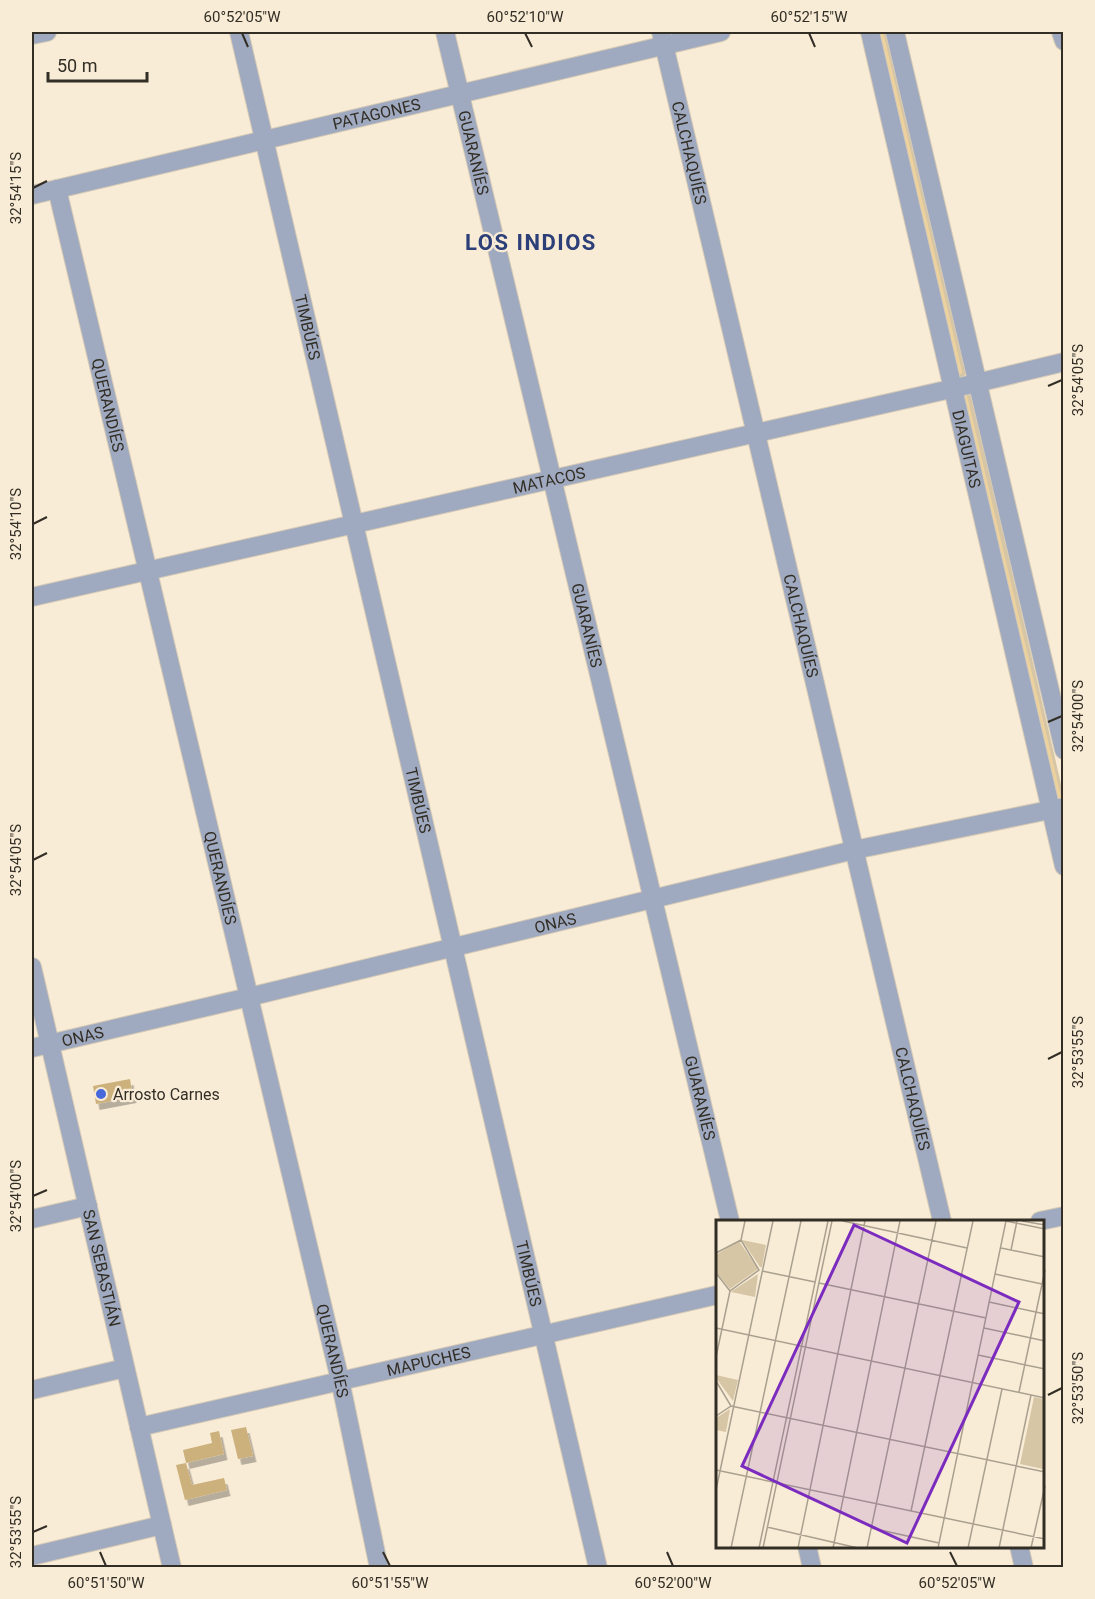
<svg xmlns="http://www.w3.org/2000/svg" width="1095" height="1599" viewBox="0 0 1095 1599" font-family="Roboto,sans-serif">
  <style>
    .green { fill: #d7c6a5 }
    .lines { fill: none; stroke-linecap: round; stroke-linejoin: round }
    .stream { stroke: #eed29d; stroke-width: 4 }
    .building { fill: #ccb17d; filter: url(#shadow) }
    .minor-casing { stroke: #d5cab6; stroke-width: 20 }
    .minor { stroke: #9fa9bf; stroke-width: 18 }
    .ticks { fill: none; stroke: #322e25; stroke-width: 2 }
    .poi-dot { fill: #4668db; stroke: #f9ecd6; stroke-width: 2 }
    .labels { text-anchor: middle; stroke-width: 4.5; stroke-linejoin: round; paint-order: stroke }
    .street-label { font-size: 16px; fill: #322e25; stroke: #f9ecd6 }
    .poi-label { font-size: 16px; fill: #322e25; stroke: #f9ecd6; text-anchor: start }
    .district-label { font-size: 22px; font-weight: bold; letter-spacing: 1.5px; fill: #2c3f78; stroke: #f9ecd6 }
    .inset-road { fill: none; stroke: #a9a08f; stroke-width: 1.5 }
    .view { fill: #7b2cbf; fill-opacity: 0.15; stroke: #7b2cbf; stroke-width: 3 }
    .inset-edge { fill: none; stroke: #322e25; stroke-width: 3 }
    .neatline { fill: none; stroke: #322e25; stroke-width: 2 }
    .ticks-label { font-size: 15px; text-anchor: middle; fill: #322e25 }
  </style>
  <defs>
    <filter id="shadow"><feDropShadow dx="3.5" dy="6" stdDeviation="0" flood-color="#0004"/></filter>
  </defs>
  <rect width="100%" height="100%" fill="#f9ecd6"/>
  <g class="green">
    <polygon points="873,32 887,32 966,373 963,378 959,379"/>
    <polygon points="971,393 1063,793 1063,798 1058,802 959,395"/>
  </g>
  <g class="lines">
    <g class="stream">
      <polyline points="881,32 960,372"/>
      <polyline points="965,396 1059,797"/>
    </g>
  </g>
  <g class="building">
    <polygon points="130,1079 133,1097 96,1104 93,1086"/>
    <polygon points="246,1427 253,1456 238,1459 231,1430"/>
    <polygon points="219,1431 224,1454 186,1463 183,1450 212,1443 210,1433"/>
    <polygon points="186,1463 192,1485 224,1478 227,1490 185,1500 176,1465"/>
  </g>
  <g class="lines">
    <defs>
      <g id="minor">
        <path id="s1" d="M239,32L598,1568"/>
        <path id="s2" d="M445,32L730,1221"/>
        <path id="s3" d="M661,32L942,1221"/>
        <path id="s4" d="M870,32L1064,866"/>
        <polyline points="895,32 1064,750"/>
        <polyline points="1061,32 1064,41"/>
        <polyline points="32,35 47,32"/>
        <path id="s5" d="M57,189L340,1380L379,1568"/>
        <path id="s6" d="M32,195L721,32"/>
        <path id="s7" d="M32,597L977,383L1064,362"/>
        <path id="s8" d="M32,967L172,1568"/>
        <path id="s9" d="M32,1048L249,997L854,850L1064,807"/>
        <polyline points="32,1219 88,1206"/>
        <polyline points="1040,1221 1064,1216"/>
        <polyline points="32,1390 125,1368"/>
        <path id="s10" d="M139,1427L717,1295"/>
        <polyline points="807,1546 812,1568"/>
        <polyline points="1019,1546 1024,1568"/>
        <polyline points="32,1556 162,1525"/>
      </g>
    </defs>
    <use href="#minor" class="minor-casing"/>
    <use href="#minor" class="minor"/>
  </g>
  <path class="ticks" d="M242,33L248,47M525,33L532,47M809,33L815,47M33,188L47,181M1048,386L1062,380M33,524L47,517M1048,722L1062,716M33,860L47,853M1048,1059L1062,1052M33,1196L47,1190M1048,1395L1062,1388M33,1532L47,1526M100,1552L106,1566M383,1552L390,1566M667,1552L673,1566M950,1552L957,1566"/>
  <circle class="poi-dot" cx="101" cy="1094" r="6"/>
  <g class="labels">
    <g class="street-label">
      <text dy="6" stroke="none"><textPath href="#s6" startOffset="354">PATAGONES</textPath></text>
      <text dy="6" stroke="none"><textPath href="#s3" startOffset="124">CALCHAQUÍES</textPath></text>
      <text dy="6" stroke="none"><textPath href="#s2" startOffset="124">GUARANÍES</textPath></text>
      <text dy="6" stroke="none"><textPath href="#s1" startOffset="303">TIMBÚES</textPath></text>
      <text dy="6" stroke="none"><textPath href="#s5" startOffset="222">QUERANDÍES</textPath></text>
      <text dy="6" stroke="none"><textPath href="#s4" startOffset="428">DIAGUITAS</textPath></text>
      <text dy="6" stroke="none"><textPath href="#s7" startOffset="530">MATACOS</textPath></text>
      <text dy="6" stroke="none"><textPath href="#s2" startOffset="610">GUARANÍES</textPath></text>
      <text dy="6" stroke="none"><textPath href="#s3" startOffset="610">CALCHAQUÍES</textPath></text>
      <text dy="6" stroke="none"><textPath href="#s1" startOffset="789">TIMBÚES</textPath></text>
      <text dy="6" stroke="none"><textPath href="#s5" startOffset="708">QUERANDÍES</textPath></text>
      <text dy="6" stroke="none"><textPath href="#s9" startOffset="538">ONAS</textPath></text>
      <text dy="6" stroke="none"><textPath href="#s9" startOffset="52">ONAS</textPath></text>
      <text dy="6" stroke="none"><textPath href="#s2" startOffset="1096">GUARANÍES</textPath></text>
      <text dy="6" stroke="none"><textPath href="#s3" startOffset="1096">CALCHAQUÍES</textPath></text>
      <text dy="6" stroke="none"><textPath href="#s8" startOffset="309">SAN SEBASTIÁN</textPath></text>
      <text dy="6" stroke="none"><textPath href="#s1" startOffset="1275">TIMBÚES</textPath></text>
      <text dy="6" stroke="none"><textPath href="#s5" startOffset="1194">QUERANDÍES</textPath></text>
      <text dy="6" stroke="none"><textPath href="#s10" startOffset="297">MAPUCHES</textPath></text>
    </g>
    <g class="poi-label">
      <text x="113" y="1100">Arrosto Carnes</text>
    </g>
    <g class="district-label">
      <text x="531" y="250">LOS INDIOS</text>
    </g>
  </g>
  <g transform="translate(716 1220)">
    <rect width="328" height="328" fill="#f9ecd6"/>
    <path d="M26,20L50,25L46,47H44ZM23,21L42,49L14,69L0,52V35ZM42,54L39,77L15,72L16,71ZM0,155L22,160L17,181L0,158ZM318,177L328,179L327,249L304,244ZM14,189L10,212L0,210V198Z" fill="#d7c6a5"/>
    <path class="inset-road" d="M127,1L251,28M290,1L329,9M306,1L329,5M285,28L329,37M295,30L301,1M0,33L25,20M46,51L99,62M0,53L14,71M279,54L326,64M103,63L270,98M273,82L329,94M0,108L329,178M268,108L329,121M262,135L329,149M0,137L14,71L43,50L25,20L29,1M0,161L15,186L0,196M303,172L329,50M15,186L329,252M0,250L329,319M0,270L57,1M195,291L257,1M51,307L142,328M155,308L223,323M15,328L85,1M43,328L112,1M47,328L116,1M82,328L149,1M117,328L184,1M151,328L220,1M222,328L290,1M252,328L286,169M283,328L315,175M315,328L329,266"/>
    <path class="view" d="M138,5L303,82L191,323L26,246Z"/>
    <rect width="328" height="328" class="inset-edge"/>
  </g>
  <rect width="1095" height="1599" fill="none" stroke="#f9ecd6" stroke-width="66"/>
  <path d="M48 72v9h99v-9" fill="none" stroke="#322e25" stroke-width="3"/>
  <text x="57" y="72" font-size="18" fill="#322e25" stroke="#f9ecd6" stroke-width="4.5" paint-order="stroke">50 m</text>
  <rect x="33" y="33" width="1029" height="1533" class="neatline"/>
  <g class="ticks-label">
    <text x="242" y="22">60°52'05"W</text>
    <text x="525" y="22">60°52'10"W</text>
    <text x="809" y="22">60°52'15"W</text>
    <text transform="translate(16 188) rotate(-90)" y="5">32°54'15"S</text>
    <text transform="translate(1078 380) rotate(-90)" y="5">32°54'05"S</text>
    <text transform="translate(16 524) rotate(-90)" y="5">32°54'10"S</text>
    <text transform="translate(1078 716) rotate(-90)" y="5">32°54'00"S</text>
    <text transform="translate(16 860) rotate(-90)" y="5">32°54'05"S</text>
    <text transform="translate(1078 1052) rotate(-90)" y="5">32°53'55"S</text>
    <text transform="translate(16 1196) rotate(-90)" y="5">32°54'00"S</text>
    <text transform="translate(1078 1388) rotate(-90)" y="5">32°53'50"S</text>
    <text transform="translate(16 1532) rotate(-90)" y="5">32°53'55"S</text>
    <text x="106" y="1588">60°51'50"W</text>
    <text x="390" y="1588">60°51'55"W</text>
    <text x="673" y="1588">60°52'00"W</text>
    <text x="957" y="1588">60°52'05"W</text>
  </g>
</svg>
